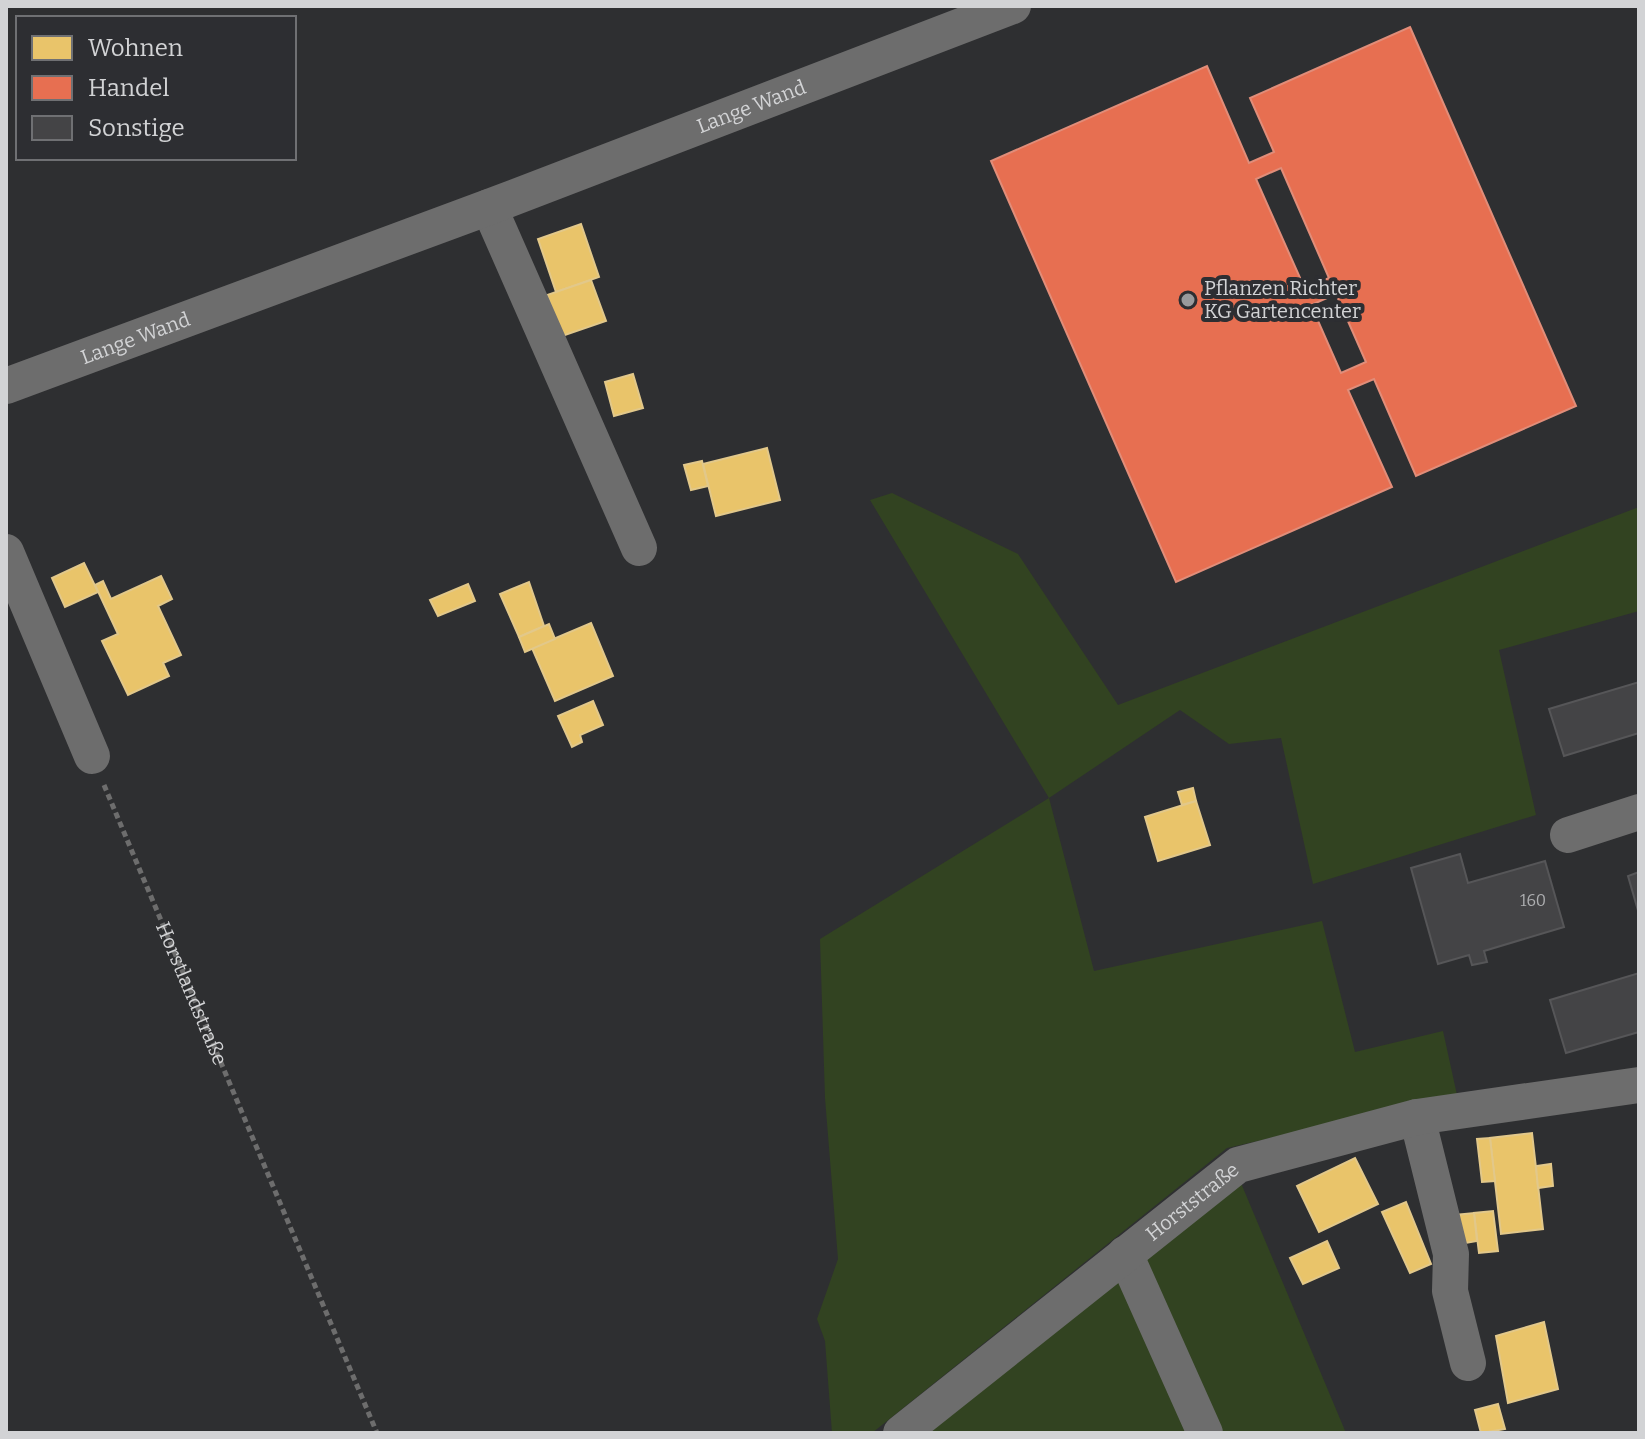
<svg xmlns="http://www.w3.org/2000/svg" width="1645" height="1439" viewBox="0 0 1645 1439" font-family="Bitter,serif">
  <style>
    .green { fill: #324321 }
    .homes { fill: #e9c46a; stroke: #e2c88a; stroke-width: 2 }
    .shops { fill: #e76f51; stroke: #e18d79; stroke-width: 2; fill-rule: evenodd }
    .building { fill: #444446; stroke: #565658; stroke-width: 2 }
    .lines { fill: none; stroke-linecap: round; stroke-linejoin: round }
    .path { stroke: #6d6d6d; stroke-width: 5; stroke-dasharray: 6 4; stroke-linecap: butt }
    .minor { stroke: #6d6d6d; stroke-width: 36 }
    .poi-dot { fill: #999a9c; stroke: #2d2e32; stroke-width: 3 }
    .labels { text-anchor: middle; stroke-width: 8; stroke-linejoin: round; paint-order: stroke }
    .number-label { font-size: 16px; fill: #aeafb1 }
    .street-label { font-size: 20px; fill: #d2d3d5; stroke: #2d2e32 }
    .poi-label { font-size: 20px; fill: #d2d3d5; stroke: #2d2e32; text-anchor: start }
  </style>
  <rect width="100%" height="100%" fill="#2e2f31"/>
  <g class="green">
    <polygon points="892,493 1018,554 1118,705 1639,507 1639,611 1499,650 1536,815 1313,884 1281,738 1229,744 1180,710 1049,798 1094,971 1322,921 1355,1052 1443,1031 1457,1095 1227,1148 872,1433 832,1433 825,1341 817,1319 838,1259 825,1098 820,939 1049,798 870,500"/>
    <polygon points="1238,1176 1346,1433 913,1433"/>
  </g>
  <g class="homes">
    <polygon points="581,224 599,277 556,292 538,239"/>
    <polygon points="591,280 606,321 562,336 547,295"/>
    <polygon points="633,374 643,408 614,416 605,382"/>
    <polygon points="767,448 780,500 716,516 703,464"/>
    <polygon points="702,461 708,486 691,490 684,465"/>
    <polygon points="84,563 98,592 65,607 52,578"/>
    <polygon points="161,576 172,599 158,606 181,655 163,663 169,676 128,695 102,641 118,634 95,585 103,581 111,599"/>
    <polygon points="529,582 544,626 519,637 500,594"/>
    <polygon points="468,584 475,601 438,616 430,600"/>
    <polygon points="591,623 613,676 555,701 532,648"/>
    <polygon points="549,624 555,639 525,652 519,637"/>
    <polygon points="593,701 603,725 580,735 582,742 572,747 558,716"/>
    <polygon points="1193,788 1196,801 1182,805 1178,792"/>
    <polygon points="1196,801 1210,845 1158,861 1145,817"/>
    <polygon points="1532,1133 1543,1229 1501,1234 1490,1138"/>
    <polygon points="1490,1138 1495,1181 1482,1182 1477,1139"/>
    <polygon points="1355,1158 1378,1204 1319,1232 1297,1186"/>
    <polygon points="1551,1164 1553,1186 1538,1188 1536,1166"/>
    <polygon points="1406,1202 1431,1264 1410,1273 1382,1212"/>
    <polygon points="1493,1211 1498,1251 1479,1253 1474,1213"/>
    <polygon points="1474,1213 1477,1241 1459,1244 1455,1215"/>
    <polygon points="1327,1241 1339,1268 1303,1284 1290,1258"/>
    <polygon points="1544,1322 1558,1389 1508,1403 1496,1336"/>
    <polygon points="1498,1404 1505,1429 1481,1433 1475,1410"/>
  </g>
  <path class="shops" d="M1410,27L1576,406L1416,476L1374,379L1348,390L1392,487L1176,582L991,161L1207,66L1249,163L1274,152L1250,98ZM1281,168L1329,278L1305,289L1256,179ZM1336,294L1366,362L1341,373L1311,305Z"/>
  <g class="building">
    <polygon points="1639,682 1639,733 1564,756 1549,709"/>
    <polygon points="1460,854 1468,883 1545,861 1564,927 1484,951 1487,962 1472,965 1469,955 1438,964 1411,868"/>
    <polygon points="1639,872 1639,914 1628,876"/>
    <polygon points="1639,973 1639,1032 1566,1053 1550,1000"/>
  </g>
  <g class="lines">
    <path class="path" id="s1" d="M104,785L377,1433"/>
    <g class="minor">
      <polyline points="489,207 639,548"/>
      <path id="s2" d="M6,386L489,207L1013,6"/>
      <polyline points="6,552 92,756"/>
      <polyline points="1568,835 1639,812"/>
      <polyline points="1417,1117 1451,1254 1450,1291 1468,1363"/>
      <polyline points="1125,1254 1205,1433"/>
      <path id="s3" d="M901,1433L1238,1165L1417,1117L1639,1085"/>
    </g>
  </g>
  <circle class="poi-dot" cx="1188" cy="300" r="8"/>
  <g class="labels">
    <g class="number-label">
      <text x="1533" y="906">160</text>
    </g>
    <g class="street-label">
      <text dy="7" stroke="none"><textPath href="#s2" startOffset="796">Lange Wand</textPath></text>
      <text dy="7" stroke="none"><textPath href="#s2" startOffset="138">Lange Wand</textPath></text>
      <text dy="7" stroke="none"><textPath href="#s1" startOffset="226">Horstlandstraße</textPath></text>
      <text dy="7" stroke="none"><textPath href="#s3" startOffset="372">Horststraße</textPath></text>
    </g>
    <g class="poi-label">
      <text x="1204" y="295">Pflanzen Richter<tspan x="1204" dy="23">KG Gartencenter</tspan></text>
    </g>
  </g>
  <rect width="1645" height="1439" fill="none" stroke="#d2d3d5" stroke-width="16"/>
  <rect x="16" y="16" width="280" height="144" fill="#2d2e32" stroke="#6f7073" stroke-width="2"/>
  <rect x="32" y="36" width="40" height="24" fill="#e9c46a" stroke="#6f7073" stroke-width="2"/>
  <text x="88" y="56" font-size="24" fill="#d2d3d5">Wohnen</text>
  <rect x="32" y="76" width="40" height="24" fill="#e76f51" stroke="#6f7073" stroke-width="2"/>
  <text x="88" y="96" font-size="24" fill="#d2d3d5">Handel</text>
  <rect x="32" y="116" width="40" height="24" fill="#444446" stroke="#6f7073" stroke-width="2"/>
  <text x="88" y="136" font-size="24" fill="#d2d3d5">Sonstige</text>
</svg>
